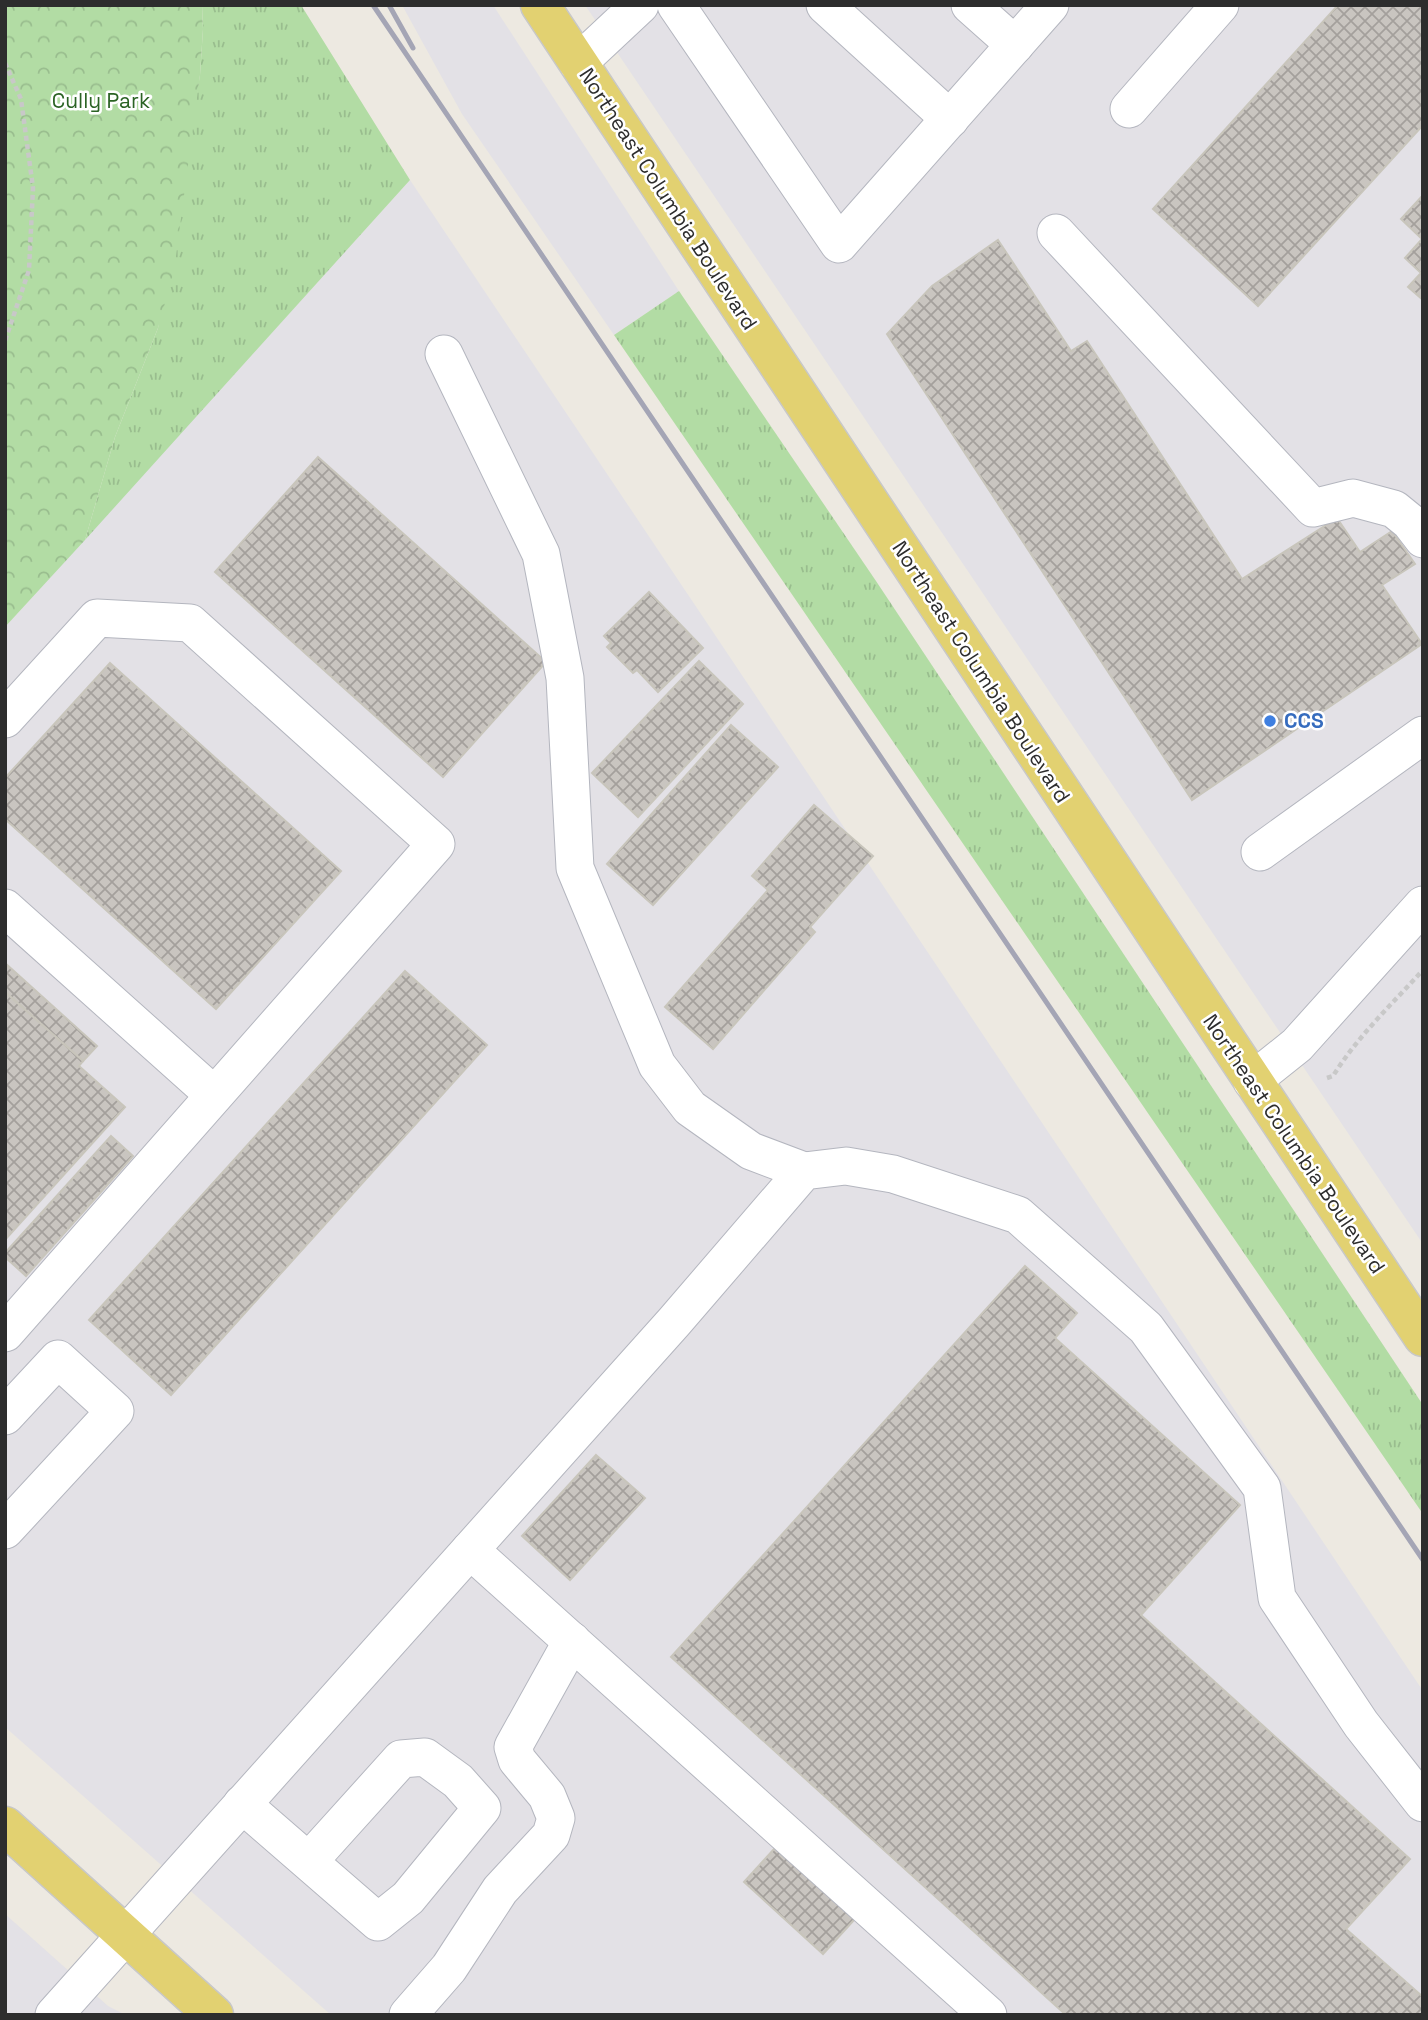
<svg xmlns="http://www.w3.org/2000/svg" width="1428" height="2020" viewBox="0 0 1428 2020" font-family="'Space Grotesk',sans-serif">
  <style>
    .industrial { fill: #e3e1e6 }
    .grass { fill: url(#grass-tufts) }
    .park { fill: url(#park-crowns) }
    .building { fill: url(#building-cross-hatch); stroke: #c8c5bb; stroke-width: 2 }
    .lines { fill: none; stroke-linecap: round; stroke-linejoin: round }
    .minor-casing { stroke: #b4b6bf; stroke-width: 39 }
    .major-casing { stroke: #c8c8c8; stroke-width: 41 }
    .path { stroke: #c8c8c8; stroke-width: 4.5; stroke-dasharray: 5 3.5; stroke-linecap: butt }
    .minor { stroke: #fff; stroke-width: 37 }
    .major { stroke: #e2d171; stroke-width: 38 }
    .rail { stroke: #a4a5b5; stroke-width: 5 }
    .shop-dot { fill: #3f7fe0; stroke: #fff; stroke-width: 2.5 }
    .labels { text-anchor: middle; stroke-width: 5; stroke-linejoin: round; paint-order: stroke }
    .park-label { font-size: 21px; fill: #2b6324; stroke: #fff }
    .street-label { font-size: 21px; fill: #2d2d2d; stroke: #fff }
    .shop-label { font-size: 21px; font-weight: bold; fill: #366cbe; stroke: #fff; text-anchor: start }
  </style>
  <defs>
    <pattern id="grass-tufts" width="24" height="20" patternUnits="userSpaceOnUse" patternTransform="scale(1.75)"><rect width="24" height="20" fill="#b2dca4"/><path d="M3 7l-1-3M5 7V3M7 7l1-3M15 17l-1-3M17 17v-4M19 17l1-3" fill="none" stroke="#99bd8e"/></pattern>
    <pattern id="park-crowns" width="20" height="18" patternUnits="userSpaceOnUse" patternTransform="scale(1.75)"><rect width="20" height="18" fill="#b2dca4"/><path d="M2 6a3 3 0 1 1 6 0M12 15a3 3 0 1 1 6 0" fill="none" stroke="#99bd8e"/></pattern>
    <pattern id="building-cross-hatch" width="8" height="8" patternUnits="userSpaceOnUse" patternTransform="scale(1.75)"><rect width="8" height="8" fill="#c9c5c0"/><path d="M0 0l8 8M0 8l8-8" fill="none" stroke="#a4a09c"/></pattern>
  </defs>
  <rect width="100%" height="100%" fill="#ede9e1"/>
  <g class="industrial">
    <polygon points="402,5 493,5 679,291 614,335 462,114"/>
    <polygon points="585,5 1423,5 1423,1244"/>
    <polygon points="410,180 1423,1691 1423,2015 331,2015 5,1727 5,627"/>
    <polygon points="5,1914 108,2006 126,2015 5,2015"/>
  </g>
  <g class="grass">
    <polygon points="202,5 301,5 410,180 85,540 115,437 158,328 200,75 203,29"/>
    <polygon points="679,291 876,581 1423,1405 1423,1514 614,335"/>
  </g>
  <polygon class="park" points="5,5 202,5 203,29 200,75 174,271 158,328 115,437 85,540 5,627"/>
  <g class="building">
    <polygon points="1338,5 1423,5 1423,125 1258,306 1153,209"/>
    <polygon points="1423,195 1423,300 1408,287 1421,273 1405,258 1422,239 1401,219"/>
    <polygon points="998,240 1071,351 1087,341 1242,579 1337,518 1360,552 1392,531 1415,564 1382,585 1422,644 1192,800 887,334 932,286"/>
    <polygon points="318,457 546,662 443,777 215,572"/>
    <polygon points="649,592 703,648 658,692 637,670 633,673 607,647 611,643 604,636"/>
    <polygon points="699,661 743,704 638,817 592,773"/>
    <polygon points="110,663 341,871 216,1009 5,819 5,778"/>
    <polygon points="731,725 778,767 653,905 607,864"/>
    <polygon points="814,805 873,856 810,927 815,932 713,1049 665,1007 768,890 752,876"/>
    <polygon points="5,963 97,1046 83,1061 5,992"/>
    <polygon points="405,971 487,1045 171,1395 89,1320"/>
    <polygon points="5,992 83,1061 79,1066 125,1107 5,1240"/>
    <polygon points="111,1136 133,1156 26,1276 5,1257 5,1253"/>
    <polygon points="1025,1266 1077,1313 1055,1338 1240,1505 1141,1615 1410,1859 1346,1929 1423,1997 1423,2015 1066,2015 671,1657"/>
    <polygon points="596,1455 645,1498 570,1580 522,1536"/>
    <polygon points="785,1837 864,1909 823,1954 744,1882"/>
  </g>
  <g class="lines">
    <defs>
      <g id="minor">
        <polyline points="676,5 839,244 1050,5"/>
        <polyline points="825,5 950,119"/>
        <polyline points="970,5 1015,45"/>
        <polyline points="578,63 640,5"/>
        <polyline points="1129,109 1220,5"/>
        <polyline points="1056,233 1313,508 1353,498 1394,509 1410,522 1423,539"/>
        <polyline points="444,354 541,554 565,678 575,868 657,1065 690,1108 751,1151 804,1171"/>
        <polyline points="5,719 97,618 190,623 436,844 5,1333"/>
        <polyline points="1260,852 1423,735"/>
        <polyline points="5,908 214,1095"/>
        <polyline points="1252,1081 1297,1045 1423,905"/>
        <polyline points="5,1416 58,1359 115,1411 5,1530"/>
        <polyline points="470,1550 988,2015"/>
        <polyline points="242,1804 378,1922 408,1898 482,1808 458,1781 425,1757 401,1759 309,1861"/>
        <polyline points="54,2015 674,1322 804,1171 846,1166 893,1174 1018,1215 1146,1328 1262,1488 1277,1598 1361,1724 1423,1803"/>
        <polyline points="408,2015 449,1968 500,1890 551,1835 556,1818 547,1796 517,1760 513,1747 572,1641"/>
      </g>
      <g id="major">
        <polyline points="540,5 1423,1337"/>
        <polyline points="5,1826 214,2015"/>
      </g>
    </defs>
    <use href="#minor" class="minor-casing"/>
    <use href="#major" class="major-casing"/>
    <g class="path">
      <polyline points="5,63 21,99 33,188 29,270 5,341"/>
      <path d="M1327,1078L1333,1076C1358,1036 1392,1004 1423,970"/>
    </g>
    <use href="#minor" class="minor"/>
    <use href="#major" class="major"/>
    <g class="rail">
      <polyline points="373,5 1423,1560"/>
      <polyline points="389,5 413,48"/>
    </g>
  </g>
  <circle class="shop-dot" cx="1270" cy="721" r="7"/>
  <g class="labels">
    <g class="park-label">
      <text x="101" y="108">Cully Park</text>
    </g>
    <g class="street-label">
      <text transform="translate(668 199) rotate(57)" y="7">Northeast Columbia Boulevard</text>
      <text transform="translate(981 672) rotate(57)" y="7">Northeast Columbia Boulevard</text>
      <text transform="translate(1294 1144) rotate(56)" y="7">Northeast Columbia Boulevard</text>
    </g>
    <g class="shop-label">
      <text x="1284" y="728">CCS</text>
    </g>
  </g>
  <rect width="1428" height="2020" fill="none" stroke="#2d2d2d" stroke-width="14"/>
</svg>
